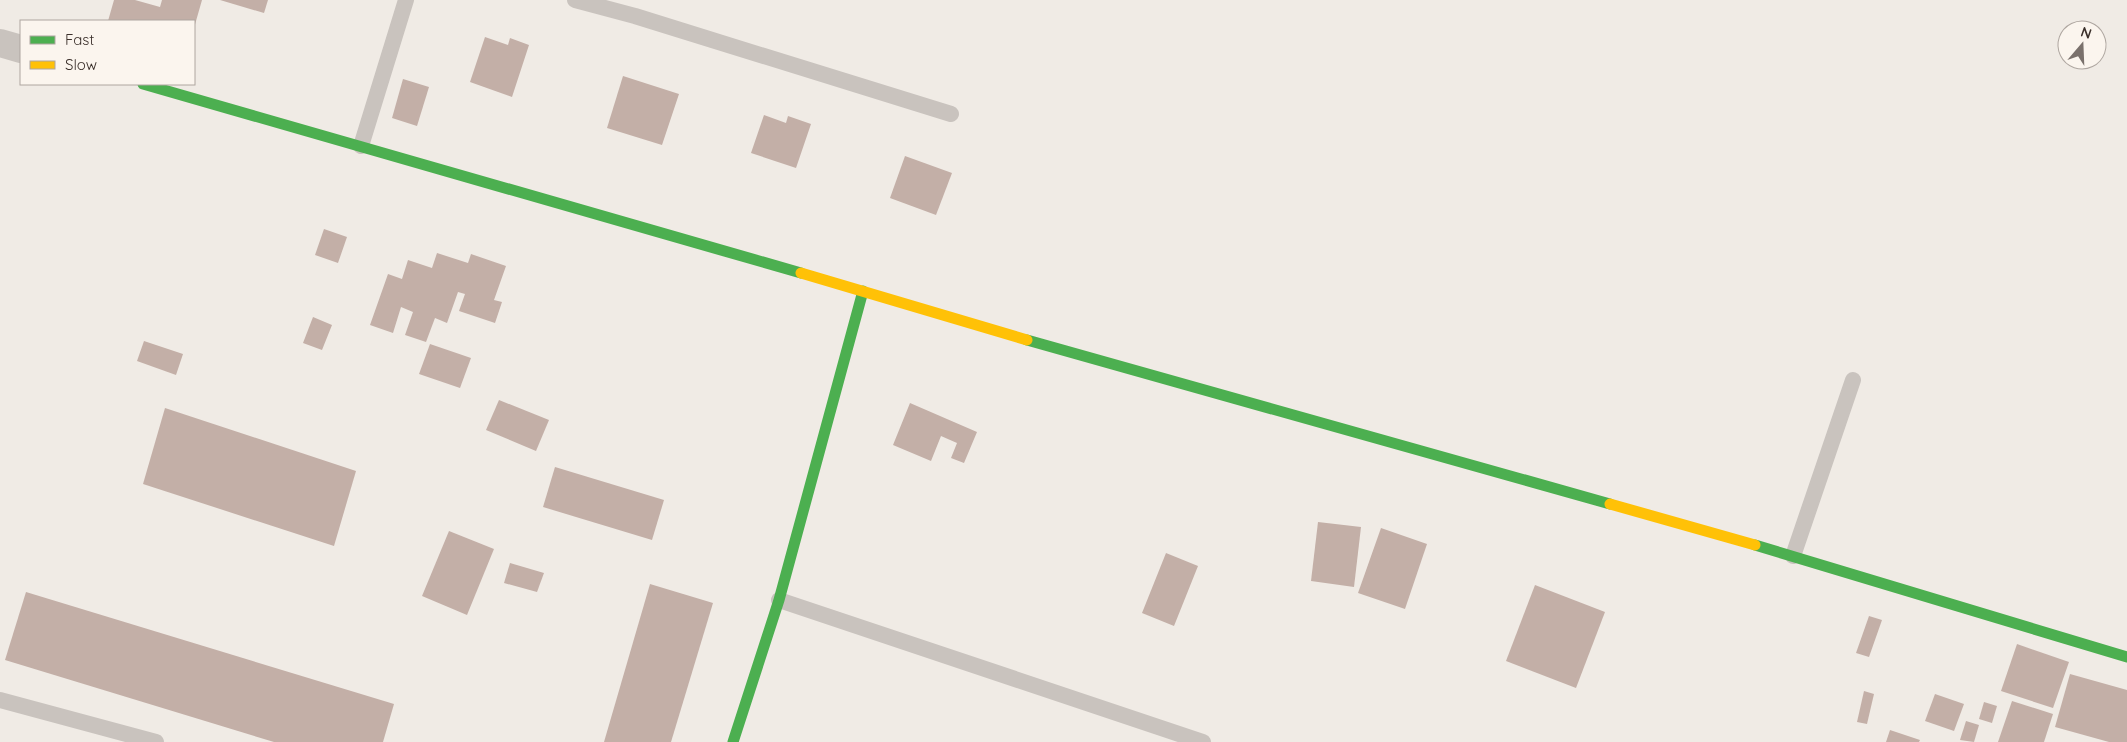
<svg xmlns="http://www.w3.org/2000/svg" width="2127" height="742" viewBox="0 0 2127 742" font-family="Quicksand,sans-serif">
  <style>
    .building { fill: #c3afa7 }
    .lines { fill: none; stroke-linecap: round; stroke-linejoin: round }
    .lane { stroke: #c9c3be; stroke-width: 16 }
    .street { stroke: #c9c3be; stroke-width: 28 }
    .fast { stroke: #4caf50; stroke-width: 11 }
    .slow { stroke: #ffc107; stroke-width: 11 }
  </style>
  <rect width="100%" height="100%" fill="#f0ebe5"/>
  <g class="building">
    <polygon points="114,0 135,0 160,7 162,0 202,0 194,28 194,21 108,21"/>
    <polygon points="220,0 268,0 264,13"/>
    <polygon points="485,37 508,45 510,38 529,45 512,97 470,82"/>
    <polygon points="623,76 679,94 662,145 607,128"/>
    <polygon points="403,79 429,87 417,126 392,118"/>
    <polygon points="764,115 786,123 788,116 811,124 796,168 751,153"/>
    <polygon points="905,156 952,173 936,215 890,198"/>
    <polygon points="324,229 347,237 338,263 315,255"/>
    <polygon points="437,253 468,263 471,254 506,266 494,300 502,302 495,323 459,311 465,294 458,292 447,323 435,318 426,342 405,335 413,312 401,307 393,333 370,325 388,274 402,279 408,260 432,268"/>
    <polygon points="313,317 332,325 322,350 303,343"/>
    <polygon points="144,341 183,354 176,375 137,361"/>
    <polygon points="430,344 471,358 460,388 419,374"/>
    <polygon points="499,400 549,420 536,451 486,430"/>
    <polygon points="910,403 977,432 964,463 951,458 957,443 941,436 931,461 893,445"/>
    <polygon points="165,408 356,471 334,546 143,484"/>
    <polygon points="555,467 664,500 652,540 543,507"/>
    <polygon points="1318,522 1361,527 1354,587 1311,581"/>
    <polygon points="1381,528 1427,544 1405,609 1358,593"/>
    <polygon points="449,531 494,549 467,615 422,596"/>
    <polygon points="1166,553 1198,566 1174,626 1142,613"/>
    <polygon points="510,563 544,573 537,592 504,583"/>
    <polygon points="650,584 713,603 671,742 604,742"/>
    <polygon points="1535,585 1605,612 1576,688 1506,661"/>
    <polygon points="26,592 394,704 383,742 274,742 5,660"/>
    <polygon points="1869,616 1882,620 1869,657 1856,653"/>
    <polygon points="2017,644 2069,662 2053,708 2001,691"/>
    <polygon points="2070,674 2127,690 2127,742 2109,742 2055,727"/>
    <polygon points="1864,691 1874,694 1867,724 1857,722"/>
    <polygon points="1935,694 1964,704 1954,731 1925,721"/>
    <polygon points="2012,701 2053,714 2044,742 1998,742"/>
    <polygon points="1984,702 1997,706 1992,723 1979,719"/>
    <polygon points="1966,721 1979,725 1974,742 1960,740"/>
    <polygon points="1890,730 1920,740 1919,742 1886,742"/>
  </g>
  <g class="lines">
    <g class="lane">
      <polyline points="575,0 635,16 951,114"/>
      <polyline points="361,146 406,0"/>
      <polyline points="1793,556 1853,380"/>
      <polyline points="779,600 1203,742"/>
      <polyline points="0,700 156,742"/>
    </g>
    <polyline class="street" points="0,43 21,49"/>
    <g class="fast">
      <polyline points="143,84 801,273"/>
      <polyline points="1027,340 1610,504"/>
      <polyline points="1755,545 2127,657"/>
      <polyline points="733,742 779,600 863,291"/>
    </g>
    <g class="slow">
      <polyline points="801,273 1027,340"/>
      <polyline points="1610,504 1755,545"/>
    </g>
  </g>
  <rect x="20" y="20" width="175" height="65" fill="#fbf5ee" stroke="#aea6a0"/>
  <rect x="30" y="36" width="25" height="8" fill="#4caf50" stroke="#aea6a0"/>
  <text x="65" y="45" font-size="15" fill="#3b302b">Fast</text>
  <rect x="30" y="61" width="25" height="8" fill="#ffc107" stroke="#aea6a0"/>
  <text x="65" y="70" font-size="15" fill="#3b302b">Slow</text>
  <g transform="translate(2082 45) rotate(19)"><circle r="24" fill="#fbf5ee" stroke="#aea6a0"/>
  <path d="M0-4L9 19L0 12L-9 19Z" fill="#7a716c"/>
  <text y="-8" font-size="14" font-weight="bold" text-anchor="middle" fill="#3b302b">N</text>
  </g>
</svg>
